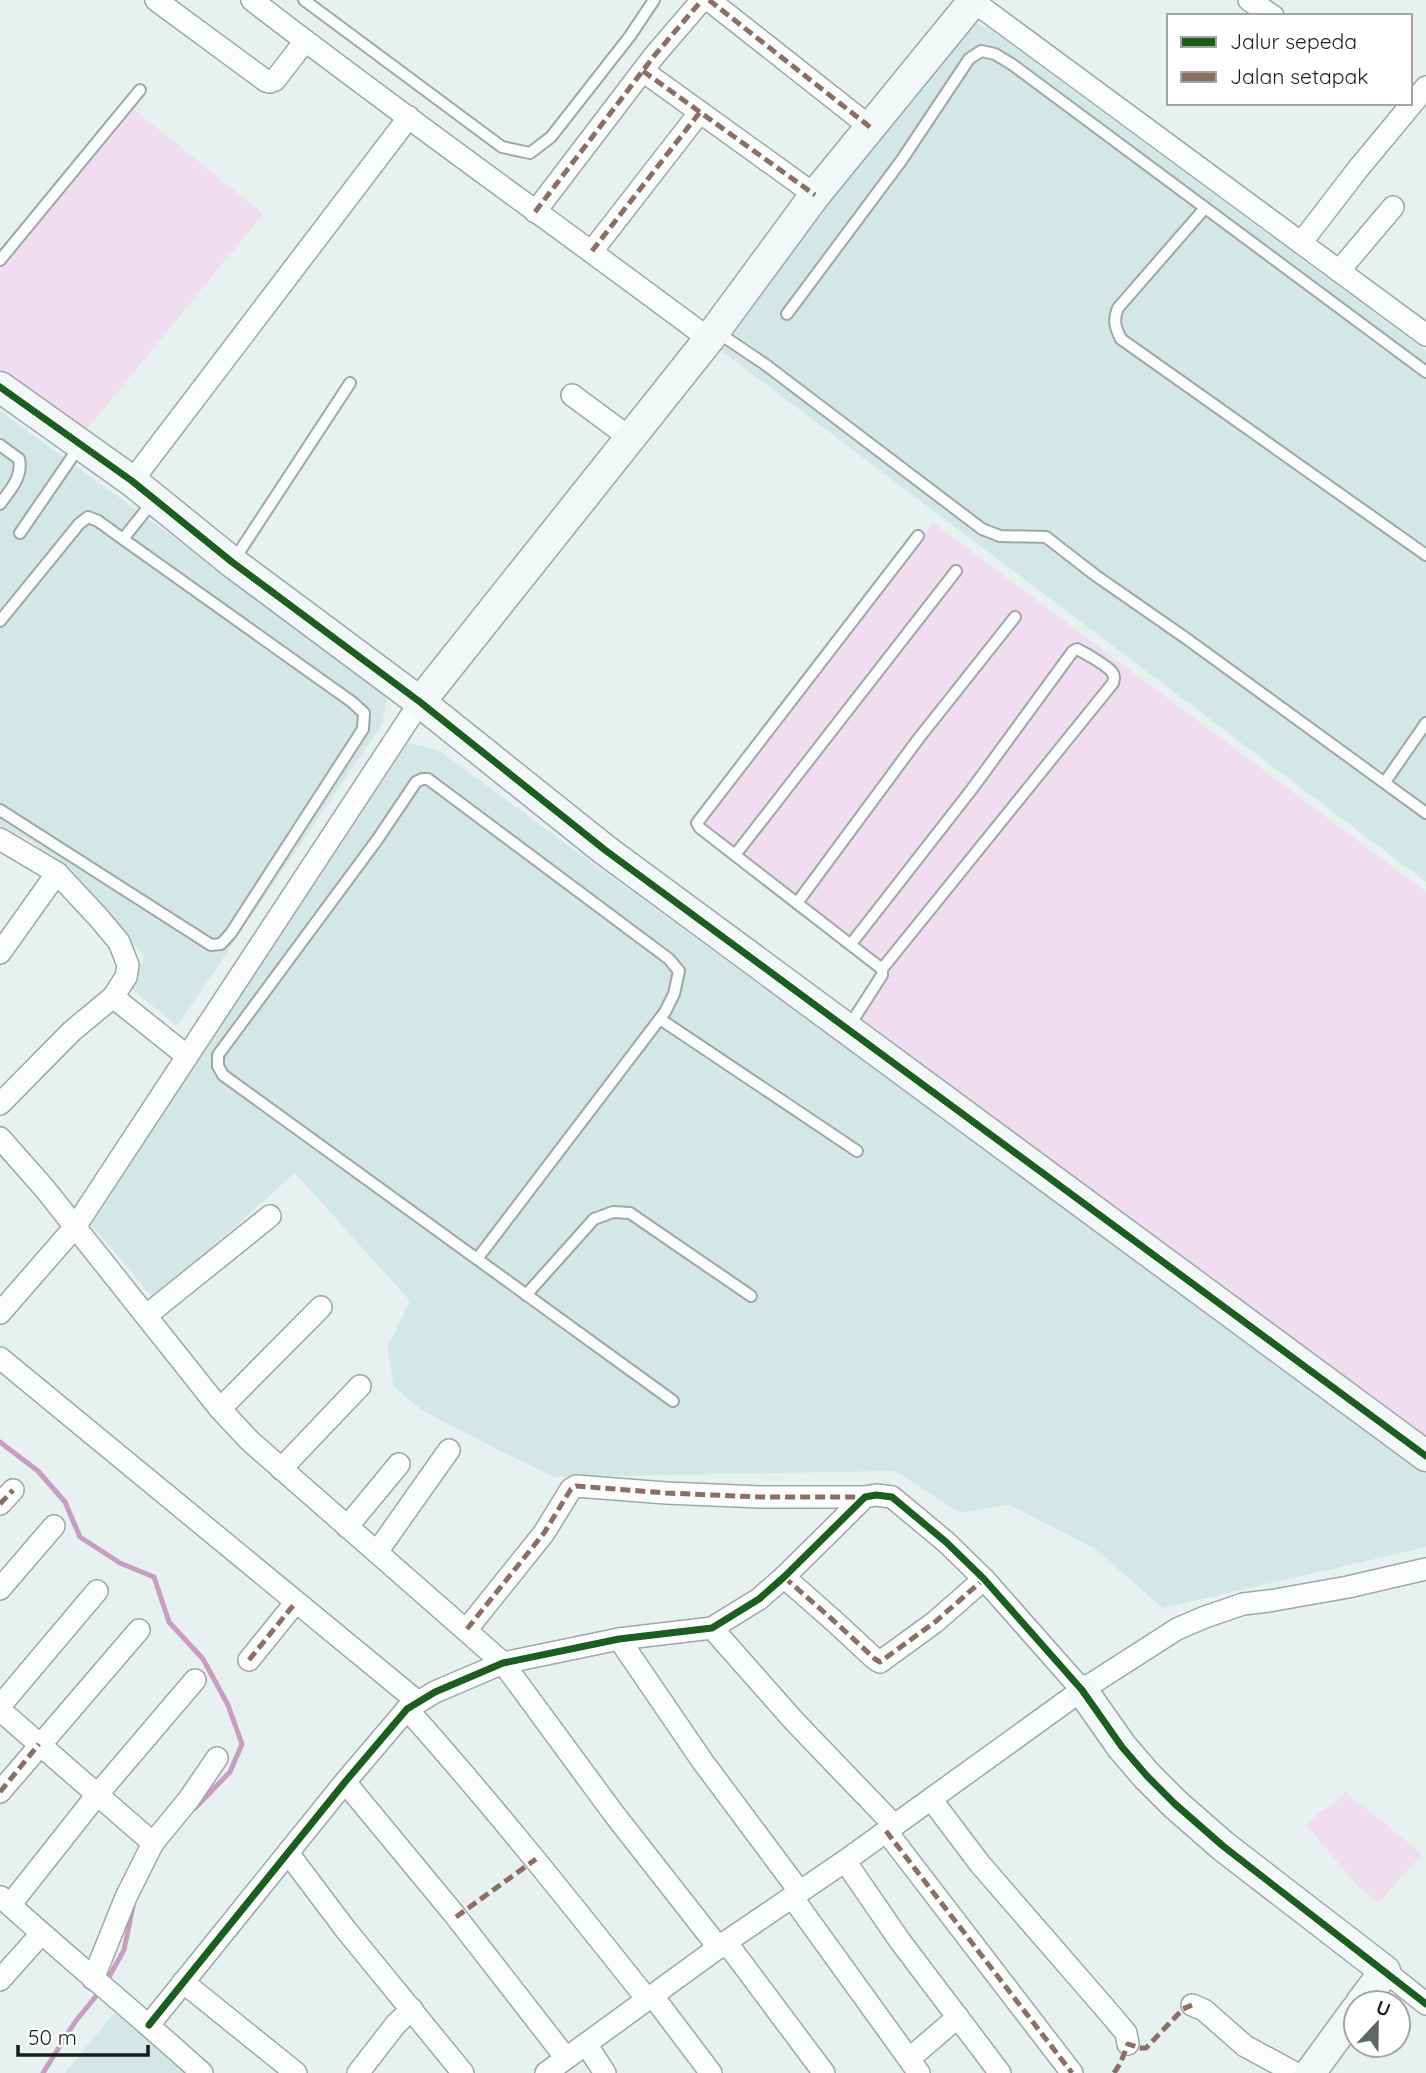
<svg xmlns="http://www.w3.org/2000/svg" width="1426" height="2073" viewBox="0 0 1426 2073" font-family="Quicksand,sans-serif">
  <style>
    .built { fill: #d3e8e6 }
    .green { fill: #f0ddef }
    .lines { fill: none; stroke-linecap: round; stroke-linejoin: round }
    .stream { stroke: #c99cc2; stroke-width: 5 }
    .lane-casing { stroke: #9fa7a6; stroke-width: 14 }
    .street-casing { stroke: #9fa7a6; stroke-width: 24 }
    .secondary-casing { stroke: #9fa7a6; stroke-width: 33 }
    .lane { stroke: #fbfdfd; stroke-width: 10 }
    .street { stroke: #fbfdfd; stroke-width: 21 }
    .secondary { stroke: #f2f7f7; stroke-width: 30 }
    .quiet { stroke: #8d6e63; stroke-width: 5; stroke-dasharray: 10 5; stroke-linecap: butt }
    .cycleway-casing { stroke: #fff; stroke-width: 11 }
    .cycleway { stroke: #1b5e20; stroke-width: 7 }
  </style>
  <rect width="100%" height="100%" fill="#e6f1f0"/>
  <g class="built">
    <polygon points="969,21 989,28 1426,351 1426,882 715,346 743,316"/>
    <polygon points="0,411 388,693 382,724 177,1026 128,986 145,957 33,842 0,826"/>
    <polygon points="408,743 438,750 1426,1472 1426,1547 1163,1608 1094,1548 1009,1505 960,1513 895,1471 554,1477 500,1451 422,1410 394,1387 387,1348 410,1301 295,1173 154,1299 90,1223"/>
    <polygon points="115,2012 187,2073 65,2073"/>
  </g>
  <g class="green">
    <polygon points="132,108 263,214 80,438 0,373 0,269"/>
    <polygon points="933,523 1426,892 1426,1443 857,1015 892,970 851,944 694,816"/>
    <polygon points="1345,1792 1422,1854 1378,1903 1355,1883 1307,1826 1321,1811 1335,1804"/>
  </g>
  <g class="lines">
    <g class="stream">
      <polyline points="0,1442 38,1471 65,1502 80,1537 120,1563 154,1577 169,1622 203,1659 228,1705 242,1744 230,1772 195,1808"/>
      <polyline points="106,1982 124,1950 133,1906"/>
      <polyline points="43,2073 75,2022 101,1990"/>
    </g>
    <defs>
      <g id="lane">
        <polyline points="304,0 502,147 530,153 551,137 630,36 654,0"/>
        <path d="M1205,208L1118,308C1113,320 1115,327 1121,339L1426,555"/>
        <polyline points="0,260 140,90"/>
        <polyline points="787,314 901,161 969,59 981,51 995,54 1013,65 1426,372"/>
        <polyline points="717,332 766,365 982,529 1000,536 1046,537 1095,575 1187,639 1426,813"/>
        <path d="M0,445L19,459C23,477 10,490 0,504"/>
        <polyline points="20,533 79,447"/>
        <polyline points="234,560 350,383"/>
        <polyline points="0,621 79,524 88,517 98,521 123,539 154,500"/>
        <polyline points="1385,782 1426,723"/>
        <polyline points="0,810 211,945 221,944 231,933 363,729 364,713 352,702 123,539"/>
        <polyline points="735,855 956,571"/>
        <polyline points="797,903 919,738 1015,617"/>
        <polyline points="882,969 700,828 697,823 918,536"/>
        <polyline points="660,1019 857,1151"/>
        <path d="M848,1028L882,975V969L1113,683C1114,679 1115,676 1112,672C1106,665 1085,653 1077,649L1073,651L972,789L851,944"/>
        <polyline points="477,1259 665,1012 674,994 679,971 669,959 428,779 422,779 416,782 377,840 218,1055 218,1066 223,1075 673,1401"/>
        <polyline points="526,1295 594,1219 613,1212 630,1213 751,1296"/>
      </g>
      <g id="street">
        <polyline points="156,0 266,81 270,82 275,80 305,41"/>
        <path d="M252,0C402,116 557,225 709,339"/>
        <polyline points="709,0 870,127"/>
        <polyline points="1249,0 1273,16"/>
        <polyline points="973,1 1426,335"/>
        <polyline points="643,71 815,195"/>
        <polyline points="535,212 654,56 702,0"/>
        <polyline points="1301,243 1358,169 1426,87"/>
        <polyline points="592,251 700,112"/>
        <polyline points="1339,271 1393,207"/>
        <polyline points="572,395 630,438"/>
        <polyline points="132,481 409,117"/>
        <polyline points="0,839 57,873 98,917 119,942 128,965 126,977 113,997 187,1056"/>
        <polyline points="0,953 57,873"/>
        <polyline points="0,1104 72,1031 113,997"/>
        <polyline points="0,1138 45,1189 220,1409 250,1441 503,1663 614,1814 719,1948"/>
        <polyline points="0,1313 75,1227 420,702"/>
        <polyline points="147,1315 270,1216"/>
        <polyline points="0,1358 418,1702"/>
        <polyline points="220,1409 321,1307"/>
        <polyline points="281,1469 360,1386"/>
        <polyline points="0,1504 13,1490"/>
        <polyline points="347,1527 399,1464"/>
        <polyline points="377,1552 449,1450"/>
        <polyline points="784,1577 834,1621 875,1659 880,1662 935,1622 984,1579"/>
        <polyline points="0,1589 54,1526"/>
        <polyline points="712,1628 795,1722 894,1825"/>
        <polyline points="467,1629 544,1533 571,1489 576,1486 666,1493 760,1497 865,1497"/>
        <polyline points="619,1639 703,1762 800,1892"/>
        <polyline points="249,1660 296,1602"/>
        <polyline points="0,1706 97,1591"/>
        <path d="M407,1709C491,1803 569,1901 647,1999"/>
        <polyline points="0,1710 153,1843"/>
        <polyline points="345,1782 454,1914 566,2058"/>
        <polyline points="0,1792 139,1630"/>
        <polyline points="931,1799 980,1864 1111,2015 1126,2033 1128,2044"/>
        <polyline points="886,1831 1072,2073"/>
        <polyline points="288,1853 346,1930 463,2073"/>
        <polyline points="845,1861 900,1941 1000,2073"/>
        <path d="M1,1897C67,1957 136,2013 202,2073"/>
        <polyline points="792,1897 919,2073"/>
        <polyline points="10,1905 97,1795 195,1680"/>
        <polyline points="726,1942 824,2073"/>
        <polyline points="1385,1971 1426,2004"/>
        <polyline points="93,1979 126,1897 153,1843 189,1799 217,1758"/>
        <polyline points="0,1980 41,1934"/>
        <polyline points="183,1982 296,2073"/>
        <polyline points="652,1995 711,2073"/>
        <polyline points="1192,2005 1204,2010 1245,2046 1295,2073"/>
        <polyline points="149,2025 345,1782 407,1709 435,1692 503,1663 619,1639 712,1628 759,1599 784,1577 865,1497 876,1495 892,1497 946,1542 984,1579 1082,1690"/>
        <polyline points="586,2044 605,2073"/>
        <polyline points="909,2059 958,2017"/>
        <polyline points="358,2073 396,2024 412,2009"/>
        <polyline points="546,2073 726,1942 845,1861 1082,1690 1177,1629 1205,1617 1243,1604 1269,1601 1348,1587 1426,1569"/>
      </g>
      <g id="secondary">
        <polyline points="0,387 132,481 232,562 420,702 605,850 1426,1456"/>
        <polyline points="420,702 709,339 815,195 974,0"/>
        <polyline points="1082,1690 1122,1747 1147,1776 1175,1804 1223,1846 1385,1971 1361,2003"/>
        <polyline points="1310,2073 1356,2010"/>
      </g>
    </defs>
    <use href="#lane" class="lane-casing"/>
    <use href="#street" class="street-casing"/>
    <use href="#secondary" class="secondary-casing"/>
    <use href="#lane" class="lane"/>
    <use href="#street" class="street"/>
    <use href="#secondary" class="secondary"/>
    <g class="quiet">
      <polyline points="709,0 870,127"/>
      <polyline points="643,71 815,195"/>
      <polyline points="535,212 654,56 702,0"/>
      <polyline points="592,251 700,112"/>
      <polyline points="0,1504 13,1490"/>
      <polyline points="784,1577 834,1621 875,1659 880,1662 935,1622 984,1579"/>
      <polyline points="467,1629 544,1533 571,1489 576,1486 666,1493 760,1497 865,1497"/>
      <polyline points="249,1660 296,1602"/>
      <polyline points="0,1792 39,1744"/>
      <polyline points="886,1831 1072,2073"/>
      <polyline points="456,1917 536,1859"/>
      <polyline points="1114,2073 1120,2064 1128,2044 1140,2048 1146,2048 1183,2009 1192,2005"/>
    </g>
    <defs>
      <g id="cycleway">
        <polyline points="0,387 132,481 232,562 420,702 605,850 1426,1456"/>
        <polyline points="149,2025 345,1782 407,1709 435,1692 503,1663 619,1639 712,1628 759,1599 784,1577 865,1497 876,1495 892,1497 946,1542 984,1579 1082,1690 1122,1747 1147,1776 1175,1804 1223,1846 1426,2004"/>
      </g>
    </defs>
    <use href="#cycleway" class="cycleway-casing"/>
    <use href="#cycleway" class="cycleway"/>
  </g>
  <rect x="1167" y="14" width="245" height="91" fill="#ffffff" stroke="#a2a5a4" stroke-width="2"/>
  <rect x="1181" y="37" width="35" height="10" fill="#1b5e20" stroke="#a2a5a4" stroke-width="2"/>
  <text x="1230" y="49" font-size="21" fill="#161d1c">Jalur sepeda</text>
  <rect x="1181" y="72" width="35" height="10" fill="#8d6e63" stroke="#a2a5a4" stroke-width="2"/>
  <text x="1230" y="84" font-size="21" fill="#161d1c">Jalan setapak</text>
  <g transform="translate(1377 2024) rotate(22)"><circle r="33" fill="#ffffff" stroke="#a2a5a4" stroke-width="2"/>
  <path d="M0-5L12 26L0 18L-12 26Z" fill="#5f6766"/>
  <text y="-10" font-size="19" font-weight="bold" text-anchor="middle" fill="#161d1c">U</text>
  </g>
  <path d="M18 2045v10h130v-10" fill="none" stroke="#161d1c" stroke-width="3.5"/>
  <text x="28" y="2045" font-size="21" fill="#161d1c" stroke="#ffffff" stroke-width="5" paint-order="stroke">50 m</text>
</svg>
